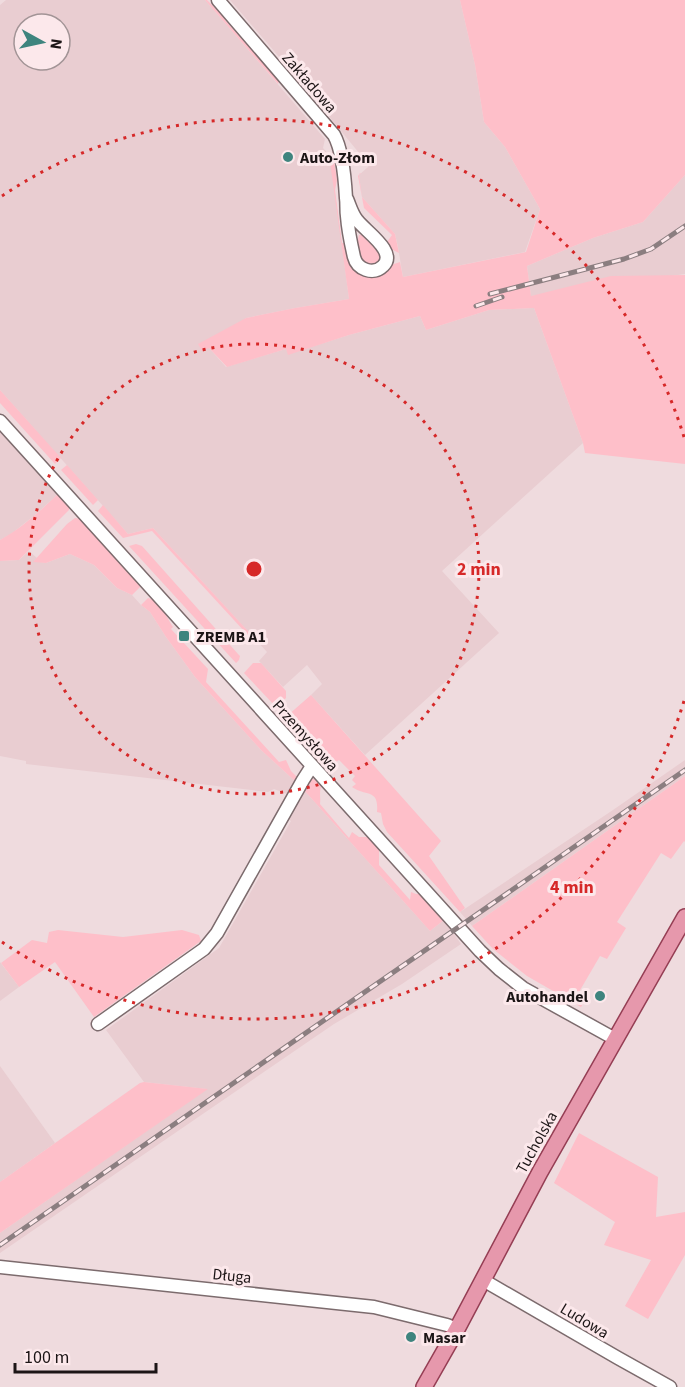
<svg xmlns="http://www.w3.org/2000/svg" width="685" height="1387" viewBox="0 0 685 1387" font-family="'Source Sans 3',sans-serif">
  <style>
    .built { fill: #e9cdd1; fill-rule: evenodd }
    .green { fill: #febfc9 }
    .lines { fill: none; stroke-linecap: round; stroke-linejoin: round }
    .minor-casing { stroke: #7c6b6d; stroke-width: 15 }
    .major-casing { stroke: #953e54; stroke-width: 18 }
    .minor { stroke: #fff; stroke-width: 12 }
    .major { stroke: #e698ac; stroke-width: 15 }
    .rail-casing { stroke: #8b7e80; stroke-width: 5 }
    .rail { stroke: #fce8eb; stroke-width: 3; stroke-dasharray: 9; stroke-linecap: butt }
    .ring { fill: none; stroke: #d62828; stroke-width: 3; stroke-dasharray: 3 6 }
    .poi-dot { fill: #3e847e; stroke: #fce8eb; stroke-width: 2 }
    .labels { text-anchor: middle; stroke-width: 6; stroke-linejoin: round; paint-order: stroke }
    .street-label { font-size: 16px; fill: #1c1516; stroke: #fce8eb }
    .poi-label { font-size: 16px; font-weight: bold; fill: #1c1516; stroke: #fce8eb; text-anchor: start }
    .centre { fill: #d62828; stroke: #fce8eb; stroke-width: 3 }
    .ring-label { font-size: 18px; text-anchor: middle; font-weight: bold; fill: #d62828; stroke: #fce8eb; stroke-width: 6; stroke-linejoin: round; paint-order: stroke }
  </style>
  <rect width="100%" height="100%" fill="#efdbde"/>
  <g class="built">
    <path d="M6,0H205L325,139L323,148L330,156L349,299L295,308L246,318L209,348L226,367L286,349L289,354L349,335L420,316L426,330L489,310L534,308L583,443L442,571L499,633L365,755L311,695L322,684L307,665L283,687L259,661L267,652L153,528L128,534L0,390V5ZM24,24H60V60H24Z"/>
    <polygon points="230,0 460,0 475,65 484,122 505,147 540,209 525,252 403,277 398,247 395,234 362,197 359,175 368,167 369,165 327,114 326,111"/>
    <polygon points="685,175 685,274 531,296 527,266 593,238 643,222"/>
    <polygon points="0,429 58,494 36,514 11,534 0,540"/>
    <polygon points="29,551 37,558 34,561 46,563 70,554 94,565 117,588 132,595 141,605 150,612 166,637 195,677 261,750 296,782 287,794 274,789 268,792 26,764 26,761 0,756 0,561 19,560"/>
    <polygon points="685,760 685,776 472,926 460,912 613,810"/>
    <polygon points="303,789 430,931 444,920 461,944 402,984 334,1024 0,1253 0,1233 207,1089 144,1082 106,1030 219,948 291,821 287,818"/>
    <polygon points="0,962 19,987 0,1001"/>
    <polygon points="0,1066 55,1143 0,1182"/>
  </g>
  <g class="green">
    <polygon points="205,0 207,0 225,18 225,20 279,81 278,84"/>
    <polygon points="460,0 685,0 685,175 643,222 593,238 527,266 531,296 611,276 685,275 685,464 585,453 583,443 534,308 489,310 426,330 420,316 349,335 288,355 286,349 227,367 209,348 202,351 198,344 246,318 295,308 349,299 329,155 333,152 337,180 335,190 342,243 344,243 349,254 351,261 386,272 391,265 400,262 403,277 526,252 540,209 505,147 484,122 475,65"/>
    <polygon points="360,173 361,173 359,175 362,197 395,234 399,253 393,250 387,242 392,235 364,208 358,176"/>
    <path d="M359,235H362L380,253L381,258L377,263L365,264C359,256 356,244 359,235Z"/>
    <polygon points="0,390 61,458 55,464 0,403"/>
    <polygon points="67,465 98,500 93,505 61,470"/>
    <path d="M58,494L69,506V510L19,560L0,561V540C22,528 40,511 58,494Z"/>
    <polygon points="103,505 128,534 153,528 258,642 256,644 152,531 123,538 98,511"/>
    <polygon points="75,518 82,519 142,585 132,595 117,588 94,565 70,554 46,563 33,562 67,524"/>
    <polygon points="136,544 142,546 238,654 240,656 239,660 236,663 129,546"/>
    <path d="M148,598C160,601 166,616 173,627L171,629L208,669L206,682L279,762L286,760L291,771L298,778L296,782L261,750L195,677L166,637L150,612L141,605Z"/>
    <polygon points="253,663 261,663 286,691 286,698 276,707 244,673"/>
    <path d="M311,695L441,841L429,856L465,908L460,912L387,832L383,824L381,813L377,812C379,788 366,797 352,787L356,784L352,780L355,776L339,760L336,762L328,754L306,740L287,720V716Z"/>
    <polygon points="685,776 685,842 684,841 671,859 661,853 617,922 626,928 607,959 600,956 579,992 587,997 581,1007 527,976 493,949 472,926"/>
    <path d="M313,779L317,780L321,787C319,793 321,798 320,804L349,838L352,832L359,837H369L379,849V865L410,900L411,892L416,894H420L444,920L430,931L303,789L308,781Z"/>
    <polygon points="58,930 123,937 182,930 199,935 201,941 94,1017 55,962 19,987 1,963 32,940 47,943 49,932"/>
    <polygon points="144,1082 208,1089 0,1233 0,1182 140,1083"/>
    <polygon points="579,1133 658,1177 656,1217 685,1212 685,1255 648,1319 625,1306 651,1260 604,1245 615,1222 554,1183"/>
  </g>
  <g class="lines">
    <defs>
      <g id="minor">
        <path d="M218,0L334,135C343,151 345,180 346,198C347,204 346,210 347,216C348,230 351,244 354,257C357,269 373,276 383,266C398,252 365,231 357,220C352,214 350,206 347,199"/>
        <polyline points="0,421 480,951 499,969 523,988 615,1039"/>
        <polyline points="98,1024 204,949 217,933 303,780 312,766"/>
        <polyline points="0,1267 374,1307 447,1325 457,1329"/>
        <polyline points="483,1280 618,1358 670,1387"/>
      </g>
      <polyline id="major" points="424,1387 457,1329 540,1172 685,917"/>
    </defs>
    <use href="#minor" class="minor-casing"/>
    <use href="#major" class="major-casing"/>
    <use href="#minor" class="minor"/>
    <use href="#major" class="major"/>
    <defs>
      <g id="rail">
        <polyline points="490,294 624,259 651,249 685,226"/>
        <polyline points="476,306 502,297"/>
        <polyline points="0,1245 685,770"/>
      </g>
    </defs>
    <use href="#rail" class="rail-casing"/>
    <use href="#rail" class="rail"/>
  </g>
  <g class="ring">
    <circle cx="254" cy="569" r="225"/>
    <path d="M684 701A450 450 0 0 1 2 942M2 196A450 450 0 0 1 684 437"/>
  </g>
  <g class="poi-dot">
    <circle cx="288" cy="157" r="6"/>
    <rect x="178" y="630" width="12" height="12" rx="3"/>
    <circle cx="600" cy="996" r="6"/>
    <circle cx="411" cy="1337" r="6"/>
  </g>
  <g class="labels">
    <g class="street-label">
      <text transform="translate(310 82) rotate(49)" y="6">Zakładowa</text>
      <text transform="translate(306 735) rotate(48)" y="6">Przemysłowa</text>
      <text transform="translate(536 1142) rotate(-61)" y="6">Tucholska</text>
      <text transform="translate(232 1275) rotate(6)" y="6">Długa</text>
      <text transform="translate(585 1320) rotate(31)" y="6">Ludowa</text>
    </g>
    <g class="poi-label">
      <text x="300" y="163">Auto-Złom</text>
      <text x="196" y="642">ZREMB A1</text>
      <text x="588" y="1002" text-anchor="end">Autohandel</text>
      <text x="423" y="1343">Masar</text>
    </g>
  </g>
  <circle cx="254" cy="569" r="9" class="centre"/>
  <g class="ring-label">
    <text x="479" y="575">2 min</text>
    <text x="572" y="893">4 min</text>
  </g>
  <g transform="translate(42 42) rotate(98)"><circle r="28" fill="#fce8eb" stroke="#a29496" stroke-width="1.5"/>
  <path d="M0-4.5L10 22L0 15L-10 22Z" fill="#3e847e"/>
  <text y="-9" font-size="16" font-weight="bold" text-anchor="middle" fill="#1c1516">N</text>
  </g>
  <path d="M15 1363v9h141v-9" fill="none" stroke="#1c1516" stroke-width="3"/>
  <text x="24" y="1363" font-size="18" fill="#1c1516" stroke="#fce8eb" stroke-width="4.5" paint-order="stroke">100 m</text>
</svg>
